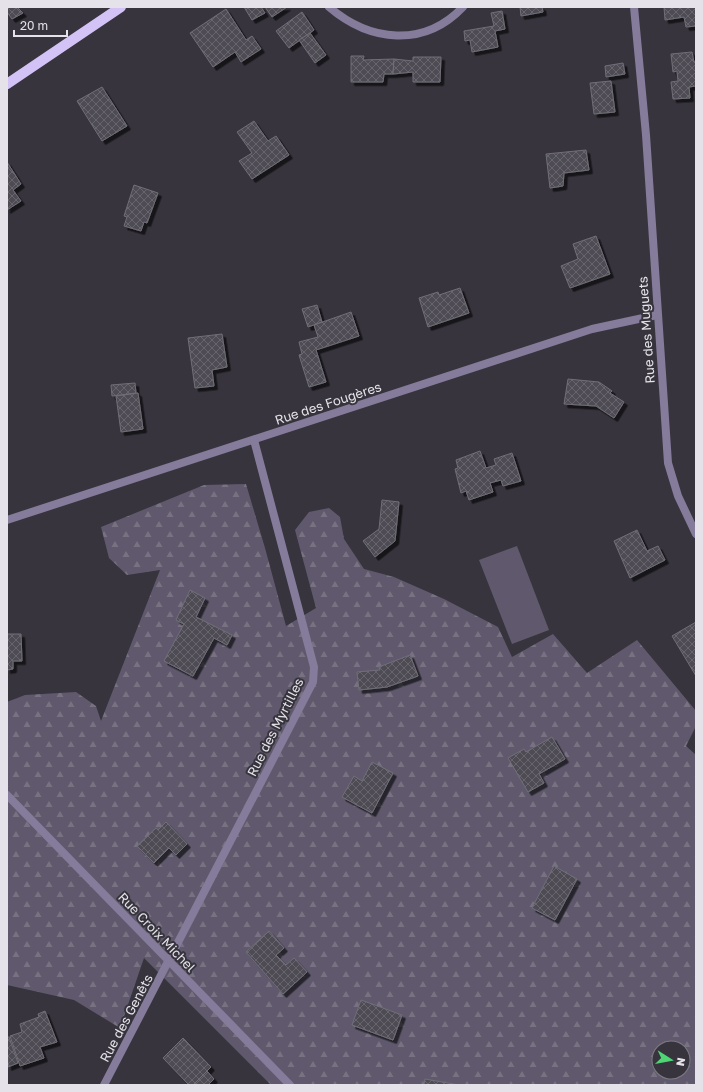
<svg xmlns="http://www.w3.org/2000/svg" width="703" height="1092" viewBox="0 0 703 1092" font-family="'Golos Text',sans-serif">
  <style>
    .forest { fill: url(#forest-firs); fill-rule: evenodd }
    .pitch { fill: #60596d }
    .building { fill: url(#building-cross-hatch); stroke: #716e78; filter: url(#shadow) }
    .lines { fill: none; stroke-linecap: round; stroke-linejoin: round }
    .street { stroke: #857b9b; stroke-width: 8 }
    .primary { stroke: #d3c2f6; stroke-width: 10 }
    .labels { text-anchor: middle; stroke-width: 4; stroke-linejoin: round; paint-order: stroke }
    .street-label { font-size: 13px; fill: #e5e3e9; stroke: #37343d }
  </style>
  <defs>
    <pattern id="forest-firs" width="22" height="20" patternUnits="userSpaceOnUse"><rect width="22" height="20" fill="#60596d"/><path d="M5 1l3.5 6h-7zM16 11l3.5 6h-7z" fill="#777182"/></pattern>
    <pattern id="building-cross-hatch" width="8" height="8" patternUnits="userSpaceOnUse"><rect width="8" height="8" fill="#4f4c55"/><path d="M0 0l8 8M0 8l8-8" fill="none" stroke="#68666d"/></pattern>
    <filter id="shadow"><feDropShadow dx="3.5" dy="3.5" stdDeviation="0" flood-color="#0009"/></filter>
  </defs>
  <rect width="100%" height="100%" fill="#37343d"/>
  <path class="forest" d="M246,484L265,548L286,626L316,608L295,530L309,512L329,508L340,517L344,539L364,569L394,577L444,599L498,627L512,657L553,634L587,673L637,640L696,711V726L686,746L696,755V1085H271L144,958L120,1028L74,1000L7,985V702L25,695L76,692L96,706L101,721L160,570L127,575L109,558L101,527L204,485ZM659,1048H683V1072H659Z"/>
  <polygon class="pitch" points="517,546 549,630 512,644 479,560"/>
  <g class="building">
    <polygon points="7,7 17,7 23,13 12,19 7,12"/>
    <polygon points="244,7 261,7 265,13 252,20"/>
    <polygon points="265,7 287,7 272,17"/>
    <polygon points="520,7 542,7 543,12 521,16"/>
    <polygon points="664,7 696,7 696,26 686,27 684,17 665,20"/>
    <polygon points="226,9 246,40 252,36 261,49 241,62 235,52 213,67 190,33"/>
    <polygon points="502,11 505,29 495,31 498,47 472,52 470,40 465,41 464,31 494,26 491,13"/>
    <polygon points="302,12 314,30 289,48 276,31"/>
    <polygon points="310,33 326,55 315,63 299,40"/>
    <polygon points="692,52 694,62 696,62 696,86 689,87 690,98 673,99 671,82 678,81 677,71 673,72 671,54"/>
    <polygon points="351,56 364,56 363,60 394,59 393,74 384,74 383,82 351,82"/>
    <polygon points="413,57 441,57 440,82 413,82 413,72 393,74 394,59 413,61"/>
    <polygon points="623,63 625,74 606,77 605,66"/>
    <polygon points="611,81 615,112 594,114 590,83"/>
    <polygon points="102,87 127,126 102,141 77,101"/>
    <polygon points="254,121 268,141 276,136 289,155 252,179 239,161 252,153 237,132"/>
    <polygon points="586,150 589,170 564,173 563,186 550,188 546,154"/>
    <polygon points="7,162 21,184 13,190 21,201 7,210"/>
    <polygon points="134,185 158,193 147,223 144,222 141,231 124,226 127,217 124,216"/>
    <polygon points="596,236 610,274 570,288 561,266 578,259 573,244"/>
    <polygon points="460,288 469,313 428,327 419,298 438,292 439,295"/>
    <polygon points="317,305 322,322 308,327 302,309"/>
    <polygon points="351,312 359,336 316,350 326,382 309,387 299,355 302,354 299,342 318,337 314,325"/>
    <polygon points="222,334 227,367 212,370 214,386 195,388 188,338"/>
    <polygon points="568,379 599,382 612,391 610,393 624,402 614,418 596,406 564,404"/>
    <polygon points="135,383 136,393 112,396 111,385"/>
    <polygon points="138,393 143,429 121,432 116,396"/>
    <polygon points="480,451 486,468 496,465 494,459 512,453 521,481 503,486 501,480 490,483 493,492 469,500 466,491 461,493 455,469 458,468 456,460"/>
    <polygon points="382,500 399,502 395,541 375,557 363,541 379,529"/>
    <polygon points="637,530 647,551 658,546 665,560 630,578 614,541"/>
    <polygon points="190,590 205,598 196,617 232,635 227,645 214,638 193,676 164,661 184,624 176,620"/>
    <polygon points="696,622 696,676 672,636"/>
    <polygon points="7,634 21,634 22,661 13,661 13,669 7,670"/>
    <polygon points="410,655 418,676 387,687 359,690 357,672 380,670 379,667"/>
    <polygon points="552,737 565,759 539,774 544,783 528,792 508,758 524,749 526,752"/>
    <polygon points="372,762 393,773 372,813 342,797 354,776 362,781"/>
    <polygon points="166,822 187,844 176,855 169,848 154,863 137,846 156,828 158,830"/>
    <polygon points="554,866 577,879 555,920 532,908"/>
    <polygon points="269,931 284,948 276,955 286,965 294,958 307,972 283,994 246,952"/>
    <polygon points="361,1000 402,1015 393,1040 352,1025"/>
    <polygon points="45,1011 57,1042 40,1047 44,1058 20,1066 10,1036 22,1032 20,1024 39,1017 38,1014"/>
    <polygon points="7,1037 9,1037 18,1063 8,1067"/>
    <polygon points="183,1038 211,1067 193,1085 189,1085 163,1058"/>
    <polygon points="207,1071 214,1079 208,1085 193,1085"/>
    <polygon points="425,1079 459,1085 424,1085"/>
  </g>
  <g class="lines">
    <g class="street">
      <path d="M329,7C370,42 424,48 463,7"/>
      <polyline points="634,7 646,135 668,463 678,496 696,534"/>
      <polyline points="7,520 592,329 657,315"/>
      <polyline points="7,795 290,1085"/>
      <polyline points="104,1085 313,682 314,667 254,440"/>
    </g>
    <polyline class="primary" points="7,84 121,7"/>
  </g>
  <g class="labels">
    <g class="street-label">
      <text transform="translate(646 330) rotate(-94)" y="5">Rue des Muguets</text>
      <text transform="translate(328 403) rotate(-18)" y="5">Rue des Fougères</text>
      <text transform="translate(275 727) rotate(-63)" y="5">Rue des Myrtilles</text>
      <text transform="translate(157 932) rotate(46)" y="5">Rue Croix Michel</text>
      <text transform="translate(126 1018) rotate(-62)" y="5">Rue des Genêts</text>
    </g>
  </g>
  <rect width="703" height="1092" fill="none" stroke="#e5e3e9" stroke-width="16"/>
  <g transform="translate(671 1060) rotate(101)"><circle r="19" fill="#37343d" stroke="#7d7a82"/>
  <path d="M0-3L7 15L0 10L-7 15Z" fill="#4ed675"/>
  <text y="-6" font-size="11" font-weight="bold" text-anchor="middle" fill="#e5e3e9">N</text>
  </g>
  <path d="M14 30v6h53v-6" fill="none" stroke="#e5e3e9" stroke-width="2"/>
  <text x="20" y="30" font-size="12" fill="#e5e3e9" stroke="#37343d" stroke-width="3" paint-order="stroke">20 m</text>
</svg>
